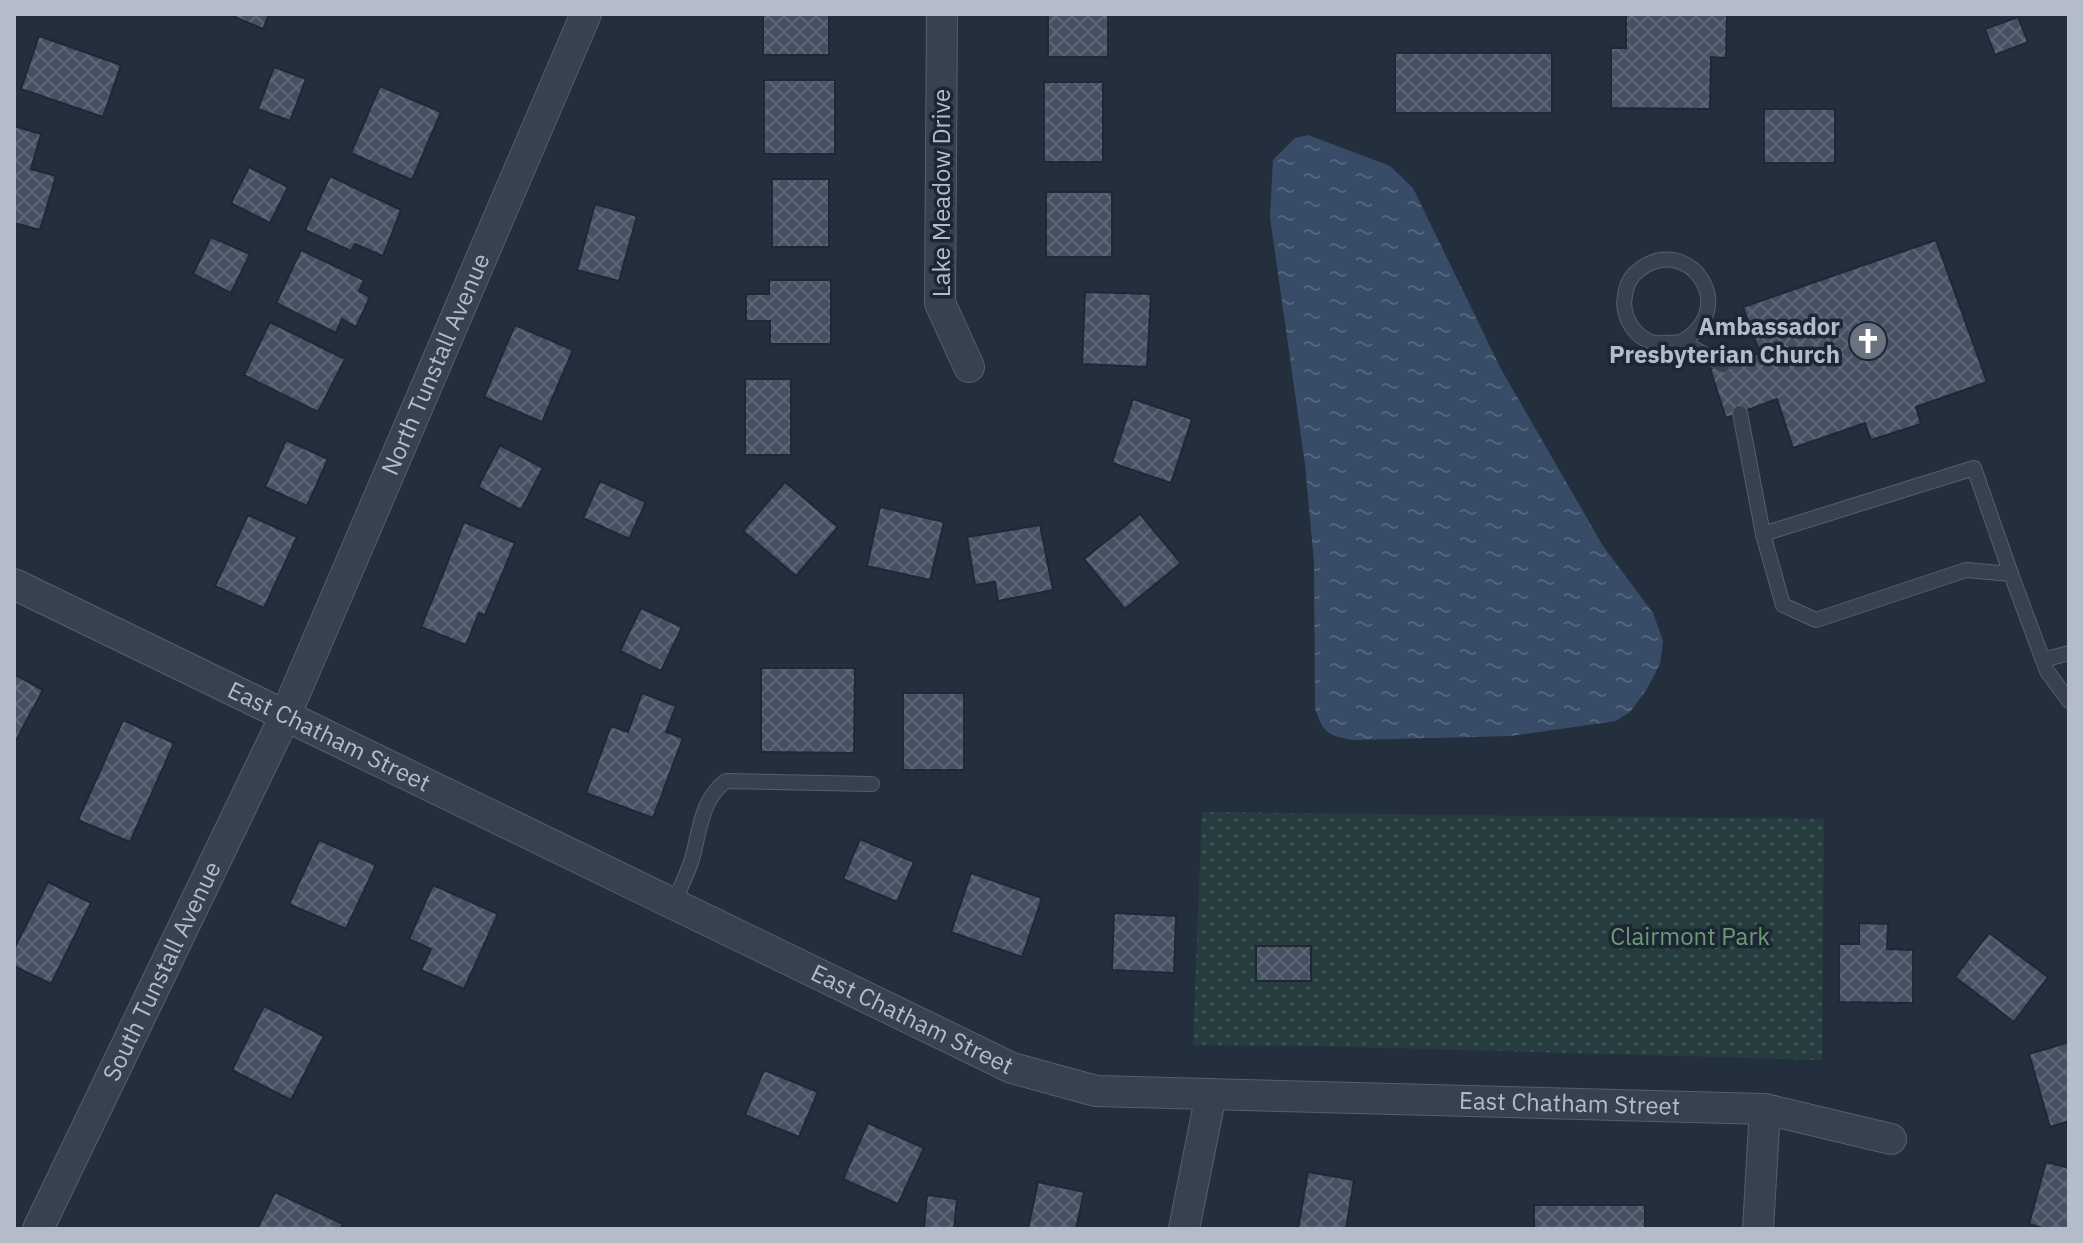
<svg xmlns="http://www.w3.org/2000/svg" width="2083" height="1243" viewBox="0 0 2083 1243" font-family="'IBM Plex Sans',sans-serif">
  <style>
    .park { fill: url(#park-dots) }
    .water { fill: url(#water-ripples) }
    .building { fill: url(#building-cross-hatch); stroke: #1f2835; stroke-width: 2 }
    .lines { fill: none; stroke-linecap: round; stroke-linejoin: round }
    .lane-casing { stroke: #565f6c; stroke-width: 16 }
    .street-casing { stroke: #565f6c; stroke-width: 32 }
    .lane { stroke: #38414e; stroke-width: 14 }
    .street { stroke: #38414e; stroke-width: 30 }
    .labels { text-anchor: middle; stroke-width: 7; stroke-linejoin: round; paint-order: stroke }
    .street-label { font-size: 24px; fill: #b4bcc9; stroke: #1d2633 }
    .poi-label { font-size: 24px; font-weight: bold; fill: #b4bcc9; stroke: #1d2633; text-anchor: end }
    .park-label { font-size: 24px; fill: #6b9a76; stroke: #1d2633 }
  </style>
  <defs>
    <pattern id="park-dots" width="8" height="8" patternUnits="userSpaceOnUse" patternTransform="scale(2)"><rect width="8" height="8" fill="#263c3f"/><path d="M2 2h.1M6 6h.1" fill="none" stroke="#435659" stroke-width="1.8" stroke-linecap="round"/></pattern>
    <pattern id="water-ripples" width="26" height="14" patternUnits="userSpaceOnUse" patternTransform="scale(2)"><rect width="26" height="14" fill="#394c67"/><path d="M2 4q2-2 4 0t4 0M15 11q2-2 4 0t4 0" fill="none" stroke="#53647b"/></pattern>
    <pattern id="building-cross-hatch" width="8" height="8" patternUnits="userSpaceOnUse" patternTransform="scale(2)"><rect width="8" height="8" fill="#455162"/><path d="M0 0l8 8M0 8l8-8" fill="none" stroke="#5d6877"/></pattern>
  </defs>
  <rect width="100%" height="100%" fill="#242f3e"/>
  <polygon class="park" points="1202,812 1824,819 1822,1060 1315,1046 1193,1045"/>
  <path class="water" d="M1308,135L1390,166L1413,188L1501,369L1603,546L1653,613L1663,641L1660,664L1647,689L1631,711L1616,721L1511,736L1353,740C1327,735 1323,733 1315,708L1314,562L1305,464L1270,217L1273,160L1295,138Z"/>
  <g class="building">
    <polygon points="228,14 269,14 263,29"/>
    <rect x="763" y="14" width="66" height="41"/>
    <rect x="1048" y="14" width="60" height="43"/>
    <polygon points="1626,14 1727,14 1726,58 1711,57 1710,109 1611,108 1611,48 1626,48"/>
    <polygon points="2018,17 2028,42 1995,55 1985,29"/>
    <polygon points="39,36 121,65 103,117 21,89"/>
    <rect x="1395" y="53" width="157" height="60"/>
    <polygon points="274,67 306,79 290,121 258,109"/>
    <rect x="764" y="80" width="71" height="74"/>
    <rect x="1044" y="82" width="59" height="80"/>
    <polygon points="380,86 441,112 412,180 351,153"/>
    <rect x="1764" y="109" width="71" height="54"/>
    <polygon points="14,126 41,134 31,169 56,176 40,230 14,223"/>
    <polygon points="249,167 288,187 270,223 231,203"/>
    <polygon points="330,176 401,210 383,256 355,244 351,251 305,230"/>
    <rect x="772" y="179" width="57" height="68"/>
    <rect x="1046" y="192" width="66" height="65"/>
    <polygon points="595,204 637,216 619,281 577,270"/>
    <polygon points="211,237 250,254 231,293 193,274"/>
    <polygon points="1936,240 1987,382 1916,407 1921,424 1871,440 1865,423 1793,448 1777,399 1726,418 1710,369 1760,353 1743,307"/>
    <polygon points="301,250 364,280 359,291 370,297 356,327 342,319 336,333 276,303"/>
    <polygon points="769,280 831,280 831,344 770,344 770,321 746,321 746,294 769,294"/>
    <polygon points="1085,292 1151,294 1147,367 1082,364"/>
    <polygon points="270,322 345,359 318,412 244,375"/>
    <polygon points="515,325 573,350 542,422 484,397"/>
    <rect x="745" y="379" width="46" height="76"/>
    <polygon points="1133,399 1192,419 1171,483 1112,463"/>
    <polygon points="286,440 328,459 307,506 265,487"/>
    <polygon points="500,445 543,468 521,510 478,487"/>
    <polygon points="600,481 646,502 629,539 583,518"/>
    <polygon points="785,482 838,527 796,576 743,531"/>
    <polygon points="880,507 944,522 930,580 867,566"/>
    <polygon points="1140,514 1181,563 1125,609 1084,559"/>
    <polygon points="248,515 297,537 264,608 215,586"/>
    <polygon points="464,522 515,543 485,615 479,613 466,645 421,627"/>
    <polygon points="1040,525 1053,590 998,601 995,582 975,585 967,537"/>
    <polygon points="641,608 682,627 661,671 620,651"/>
    <polygon points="761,668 855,668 854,753 761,752"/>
    <polygon points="14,674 43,690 14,744"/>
    <polygon points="642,693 676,706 666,732 683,738 653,818 586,793 611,726 628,732"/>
    <rect x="903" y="693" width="61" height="77"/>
    <polygon points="123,720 174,743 130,842 78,820"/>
    <polygon points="860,839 914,862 897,902 843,879"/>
    <polygon points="319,840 376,865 346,929 289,904"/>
    <polygon points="971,873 1042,898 1022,957 951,932"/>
    <polygon points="48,882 91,903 51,984 14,966 14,949"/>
    <polygon points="433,885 498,914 464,989 421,970 431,949 409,939"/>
    <polygon points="1114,913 1176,916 1174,973 1112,970"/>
    <polygon points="1859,923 1888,924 1887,949 1913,950 1913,1003 1839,1002 1839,944 1859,944"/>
    <polygon points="1989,933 2048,977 2014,1022 1955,977"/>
    <rect x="1256" y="946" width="55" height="35"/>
    <polygon points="264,1006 324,1036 291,1100 232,1070"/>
    <polygon points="2069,1042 2069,1121 2050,1127 2029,1054"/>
    <polygon points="764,1070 818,1092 799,1137 745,1115"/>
    <polygon points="868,1123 924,1148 898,1204 843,1179"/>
    <polygon points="2046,1162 2069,1168 2069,1229 2047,1229 2029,1224"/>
    <polygon points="1308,1172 1354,1180 1346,1229 1298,1229"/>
    <polygon points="1038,1182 1084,1192 1076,1229 1028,1229"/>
    <polygon points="275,1192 343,1224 340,1229 257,1229"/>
    <polygon points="927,1195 957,1199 954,1229 924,1229"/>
    <rect x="1534" y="1205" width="111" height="24"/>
  </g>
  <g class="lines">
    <defs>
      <g id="lane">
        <path d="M1681,342C1742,308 1688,232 1639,270C1631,276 1626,286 1625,296C1622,310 1628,325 1639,335C1659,351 1671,338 1685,344C1698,350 1711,358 1723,365"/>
        <polyline points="1740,413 1763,534 1783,605 1816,620 1966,570 2011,574 2047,671 2069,701"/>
        <polyline points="1763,534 1974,468 2011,574"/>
        <polyline points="2043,660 2069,653"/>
        <path d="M673,905C679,890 687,875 692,859C700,831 701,799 726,781L872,784"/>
      </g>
      <g id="street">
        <polyline points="942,14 940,303 969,367"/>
        <path id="s1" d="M14,584L1012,1068L1096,1091L1765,1109L1891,1139"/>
        <path id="s2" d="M38,1229L286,714L586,14"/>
        <polyline points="1184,1229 1211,1094"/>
        <polyline points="1758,1229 1765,1109"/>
      </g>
    </defs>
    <use href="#lane" class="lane-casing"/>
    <use href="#street" class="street-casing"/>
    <use href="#lane" class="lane"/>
    <use href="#street" class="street"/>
  </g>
  <defs>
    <symbol id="church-disc" viewBox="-11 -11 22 22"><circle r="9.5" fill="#6b7280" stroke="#1d2633"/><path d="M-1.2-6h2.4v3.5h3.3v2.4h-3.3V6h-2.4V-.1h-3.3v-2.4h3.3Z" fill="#fff"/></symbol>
  </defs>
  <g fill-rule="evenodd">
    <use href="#church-disc" x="1846" y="319" width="44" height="44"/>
  </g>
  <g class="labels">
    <g class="street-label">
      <text transform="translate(942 193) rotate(-90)" y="8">Lake Meadow Drive</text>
      <text dy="8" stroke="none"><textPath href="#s2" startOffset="952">North Tunstall Avenue</textPath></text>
      <text dy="8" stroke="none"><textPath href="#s1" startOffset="350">East Chatham Street</textPath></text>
      <text dy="8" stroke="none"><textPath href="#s2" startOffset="286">South Tunstall Avenue</textPath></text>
      <text dy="8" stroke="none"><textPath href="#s1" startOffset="998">East Chatham Street</textPath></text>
      <text dy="8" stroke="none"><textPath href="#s1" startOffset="1670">East Chatham Street</textPath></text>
    </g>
    <g class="poi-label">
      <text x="1840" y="335">Ambassador<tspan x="1840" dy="28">Presbyterian Church</tspan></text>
    </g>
    <g class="park-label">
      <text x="1690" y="945">Clairmont Park</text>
    </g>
  </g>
  <rect width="2083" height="1243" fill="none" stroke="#b4bcc9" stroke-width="32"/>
</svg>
